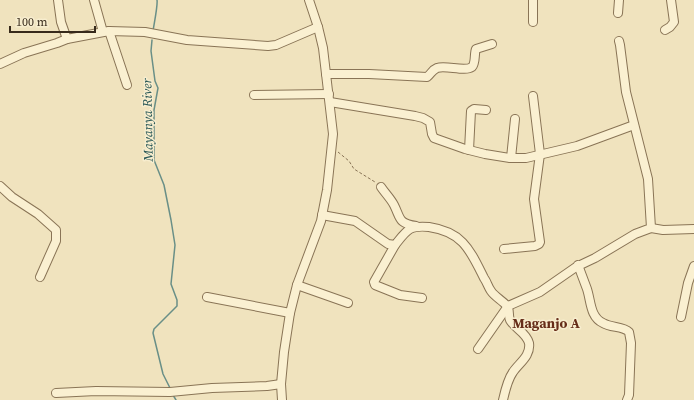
<svg xmlns="http://www.w3.org/2000/svg" width="694" height="400" viewBox="0 0 694 400" font-family="'Source Serif 4',serif">
  <style>
    .lines { fill: none; stroke-linecap: round; stroke-linejoin: round }
    .stream { stroke: #698f87; stroke-width: 1.5 }
    .minor-casing { stroke: #897456; stroke-width: 10 }
    .path { stroke: #897456; stroke-width: 1; stroke-dasharray: 3 2; stroke-linecap: butt }
    .minor { stroke: #faf0d1; stroke-width: 8 }
    .labels { text-anchor: middle; stroke-width: 3; stroke-linejoin: round; paint-order: stroke }
    .water-label { font-size: 13px; font-style: italic; fill: #2a5857; stroke: #f7edce }
    .quarter-label { font-size: 14px; font-weight: bold; fill: #662d19; stroke: #f7edce }
  </style>
  <rect width="100%" height="100%" fill="#f0e3be"/>
  <g class="lines">
    <g class="stream">
      <path d="M153,31C154,24 158,5 157,0"/>
      <polyline points="152,40 151,51 155,81 158,88 154,110 154,160 164,185 171,220 175,245 171,284 177,300 177,306 154,329 153,333 163,374 170,388"/>
      <polyline points="173,395 176,400"/>
    </g>
    <defs>
      <g id="minor">
        <polyline points="58,0 61,22 67,39"/>
        <polyline points="94,0 103,32"/>
        <polyline points="618,13 619,0"/>
        <polyline points="533,22 533,0"/>
        <polyline points="665,30 670,27 674,22 671,0"/>
        <polyline points="109,31 127,85"/>
        <polyline points="0,64 24,53 57,43 67,39 109,31 145,32 187,40 268,46 276,45 318,27"/>
        <path d="M326,74H369L427,77C431,74 432,70 437,68C446,65 465,72 472,67C476,63 474,53 476,49L492,44"/>
        <polyline points="254,95 329,94"/>
        <polyline points="330,102 415,116 423,118 430,122 432,134 434,138 465,149 485,154 510,158 526,158 577,146 634,125"/>
        <polyline points="469,150 471,111 474,109 486,110"/>
        <polyline points="511,158 515,119"/>
        <polyline points="0,186 12,197 38,214 56,230 56,241 40,277"/>
        <path d="M381,187C385,193 391,199 394,205C401,219 398,223 416,226"/>
        <path d="M322,215L355,221L388,244L395,245C407,230 409,225 429,227C463,232 470,250 484,278C487,282 488,287 491,291C495,297 502,300 507,306C510,309 508,316 510,320C515,329 526,332 529,343C531,356 519,363 513,372C508,379 505,391 503,400"/>
        <polyline points="651,228 663,230 694,229"/>
        <polyline points="395,245 374,282 375,285 400,295 422,298"/>
        <polyline points="504,249 535,246 539,244 540,242 534,199 540,154 533,96"/>
        <path d="M578,265C581,273 584,281 587,289C591,301 590,317 603,323C611,328 623,326 629,332L631,343L629,395L627,400"/>
        <polyline points="297,285 348,303"/>
        <polyline points="207,297 290,313"/>
        <polyline points="681,317 688,283 694,266"/>
        <polyline points="478,349 508,306 540,292 576,267 595,258 635,234 651,228 648,179 626,92 620,45 619,41"/>
        <polyline points="56,393 96,391 170,392 212,388 267,386 281,384"/>
        <polyline points="282,400 281,384 284,352 290,313 297,285 321,221 327,190 333,134 323,48 318,27 309,0"/>
      </g>
    </defs>
    <use href="#minor" class="minor-casing"/>
    <polyline class="path" points="338,152 349,161 354,169 375,182"/>
    <use href="#minor" class="minor"/>
  </g>
  <g class="labels">
    <g class="water-label">
      <text transform="translate(147 120) rotate(-91)" y="5">Mayanya River</text>
    </g>
    <g class="quarter-label">
      <text x="546" y="328">Maganjo A</text>
    </g>
  </g>
  <path d="M10 26v6h85v-6" fill="none" stroke="#372a1b" stroke-width="2"/>
  <text x="16" y="26" font-size="12" fill="#372a1b" stroke="#f7edce" stroke-width="3" paint-order="stroke">100 m</text>
</svg>
